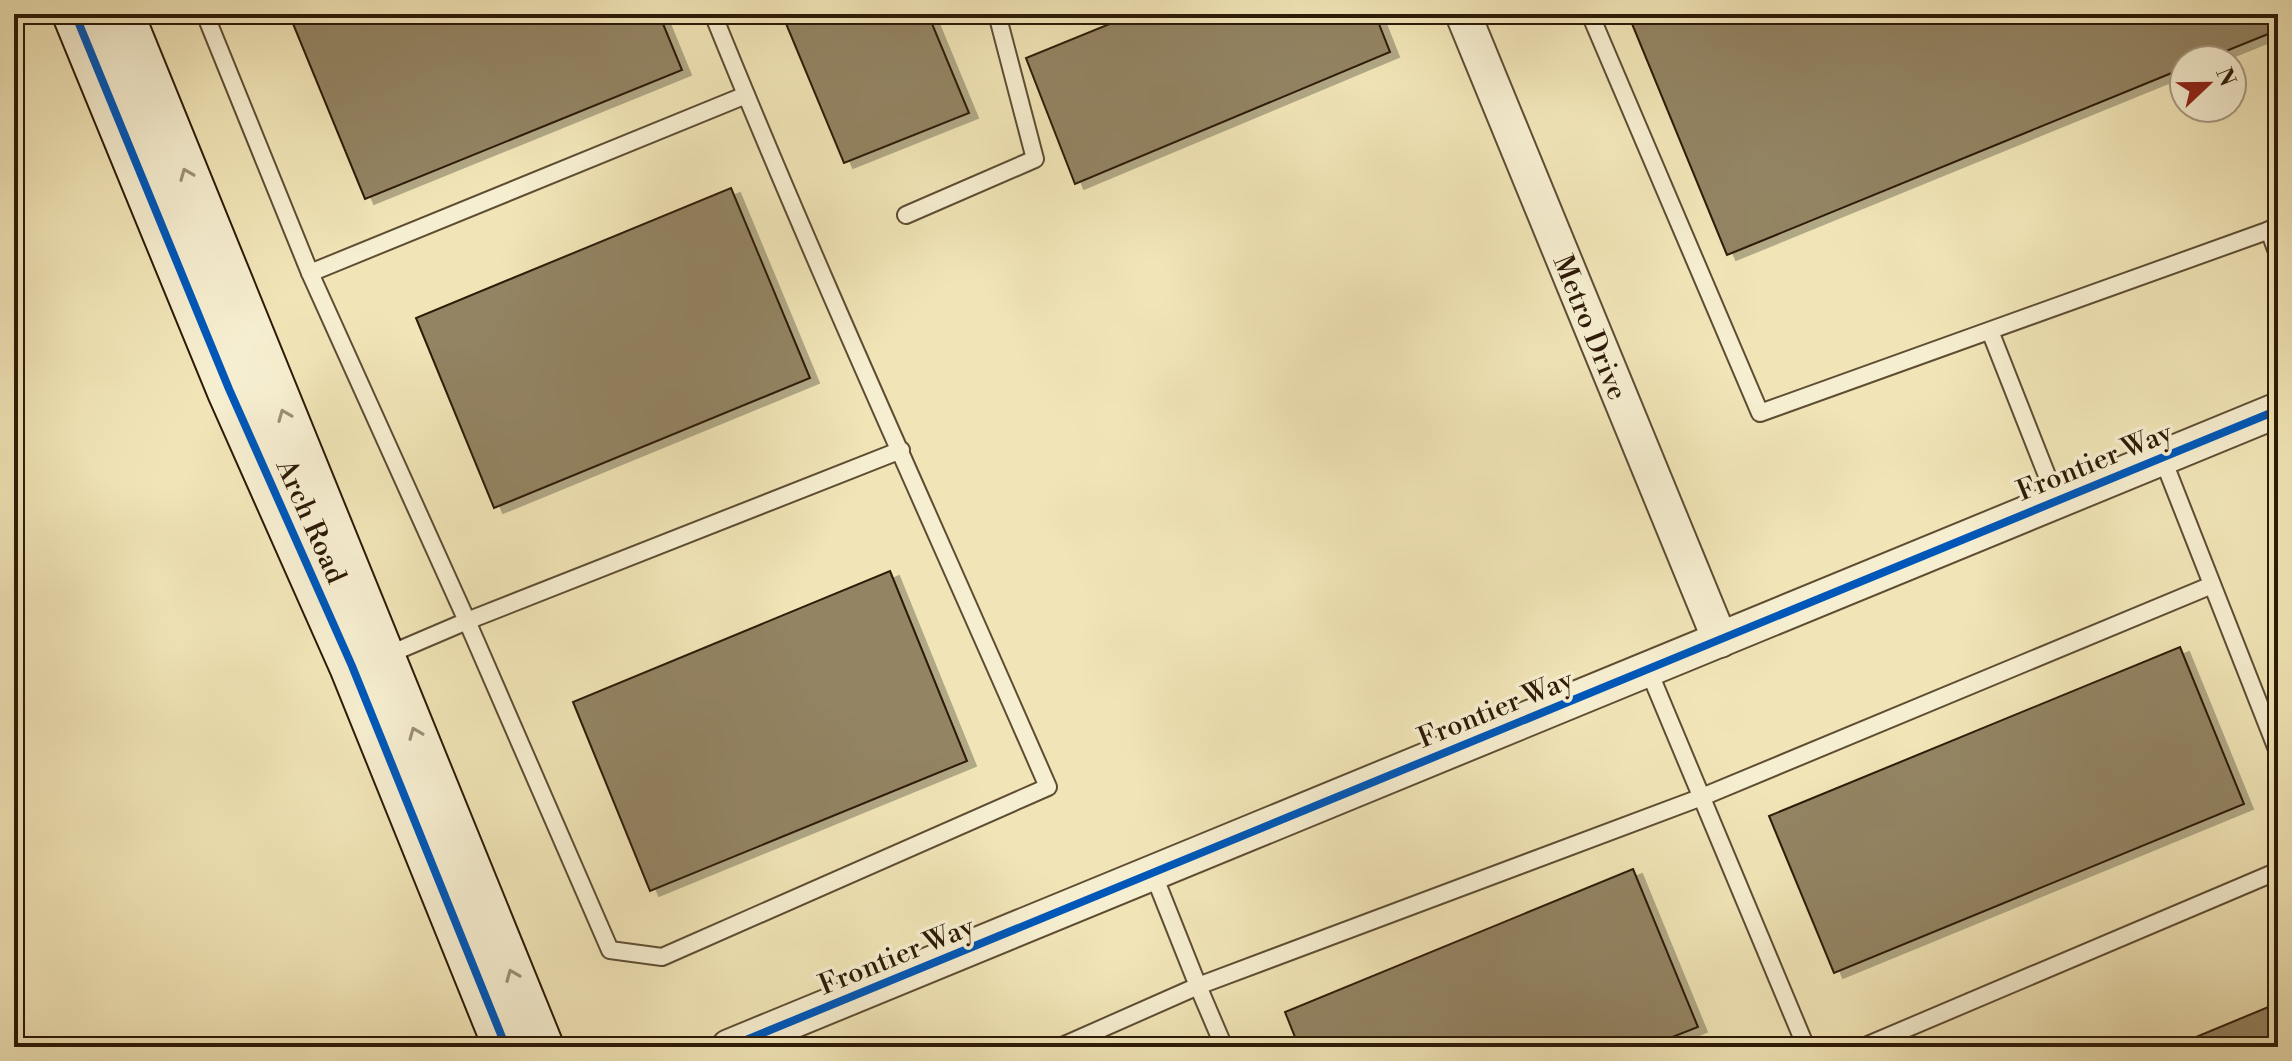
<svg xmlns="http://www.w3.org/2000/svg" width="2292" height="1061" viewBox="0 0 2292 1061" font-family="'Libre Bodoni',serif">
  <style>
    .building { fill: #938463; stroke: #2d1a07; stroke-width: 2; filter: url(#shadow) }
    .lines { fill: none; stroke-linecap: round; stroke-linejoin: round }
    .lane-casing { stroke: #5e4d33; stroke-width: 20 }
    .street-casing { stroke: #5e4d33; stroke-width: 38 }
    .secondary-casing { stroke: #2d1a07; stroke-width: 48 }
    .lane { stroke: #f6eed0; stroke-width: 16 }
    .street { stroke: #f6eed0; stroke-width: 34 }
    .secondary { stroke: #f6eed0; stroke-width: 44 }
    .cycleway-casing { stroke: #f6eed0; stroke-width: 13 }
    .cycleway { stroke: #0057b8; stroke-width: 8 }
    .oneway { stroke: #9c8f76 }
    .labels { text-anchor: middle; stroke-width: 7; stroke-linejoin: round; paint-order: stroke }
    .street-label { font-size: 28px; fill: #2d1a07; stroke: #f6eed0 }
  </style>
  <defs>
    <filter id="shadow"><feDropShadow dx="9" dy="5" stdDeviation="0" flood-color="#0004"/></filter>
  </defs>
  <rect width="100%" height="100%" fill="#f1e5b7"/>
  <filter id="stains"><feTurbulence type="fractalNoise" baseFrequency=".0025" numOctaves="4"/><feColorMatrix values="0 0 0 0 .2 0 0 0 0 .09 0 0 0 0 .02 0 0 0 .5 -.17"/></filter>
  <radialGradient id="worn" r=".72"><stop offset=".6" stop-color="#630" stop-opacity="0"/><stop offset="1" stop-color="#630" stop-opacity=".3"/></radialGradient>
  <g class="building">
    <polygon points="289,14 659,14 682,70 365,199"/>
    <polygon points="782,14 928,14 969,113 844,163"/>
    <polygon points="1134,14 1375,14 1390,52 1075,184 1026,58"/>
    <polygon points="1628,14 2278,14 2278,30 2204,60 2184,60 2184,68 1727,255"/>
    <polygon points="731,188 810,378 494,508 416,318"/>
    <polygon points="890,571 967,761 650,891 573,702"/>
    <polygon points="2180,647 2244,804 1834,973 1769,816"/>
    <polygon points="1633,869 1698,1027 1647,1047 1299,1047 1285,1012"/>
    <polygon points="2278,1003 2278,1047 2172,1047"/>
  </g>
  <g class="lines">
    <defs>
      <g id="lane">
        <polyline points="205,14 310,273 467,621 385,656"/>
        <path d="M713,14C818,274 936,530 1048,787L662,957L610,950L467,621L901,450"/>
        <polyline points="1590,14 1760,413 2278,227"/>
        <polyline points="906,215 1035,159 997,14"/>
        <polyline points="2269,230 2278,255"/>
        <polyline points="310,273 746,95"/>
        <polyline points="1990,331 2057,501"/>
        <polyline points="2162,457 2278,752"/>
        <polyline points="1648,669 1806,1047"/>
        <polyline points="1060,1047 1198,986 1153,873"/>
        <polyline points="1224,1047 1198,986 1702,797 2212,585"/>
        <polyline points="1863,1047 2278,871"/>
      </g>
      <g id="street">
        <polyline points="1463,14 1720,640"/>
        <polyline points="729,1047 2278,410"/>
      </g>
      <g id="secondary">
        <polyline points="75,14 229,389 352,666 506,1047"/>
        <polyline points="121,14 541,1047"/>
      </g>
    </defs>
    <use href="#lane" class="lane-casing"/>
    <use href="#street" class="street-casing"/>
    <use href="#secondary" class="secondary-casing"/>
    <use href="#lane" class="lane"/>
    <use href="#street" class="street"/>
    <use href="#secondary" class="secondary"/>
    <defs>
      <g id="cycleway">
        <polyline points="75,14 229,389 352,666 506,1047"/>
        <polyline points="729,1047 2278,410"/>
      </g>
    </defs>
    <use href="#cycleway" class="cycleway-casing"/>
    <use href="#cycleway" class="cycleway"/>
  </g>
  <defs><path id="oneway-chevron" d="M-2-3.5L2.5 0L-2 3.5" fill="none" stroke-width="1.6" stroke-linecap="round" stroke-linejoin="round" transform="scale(2)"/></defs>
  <g class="oneway">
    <use href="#oneway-chevron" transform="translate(186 174) rotate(-112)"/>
    <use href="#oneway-chevron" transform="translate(284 415) rotate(-112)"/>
    <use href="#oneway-chevron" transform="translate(415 733) rotate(-112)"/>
    <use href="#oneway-chevron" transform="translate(512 975) rotate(-112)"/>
  </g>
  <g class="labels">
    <g class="street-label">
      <text transform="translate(1591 327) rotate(68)" y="10">Metro Drive</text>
      <text transform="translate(2094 461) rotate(-22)" y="10">Frontier Way</text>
      <text transform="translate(312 521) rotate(66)" y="10">Arch Road</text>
      <text transform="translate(1495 708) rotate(-22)" y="10">Frontier Way</text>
      <text transform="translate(896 955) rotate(-22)" y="10">Frontier Way</text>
    </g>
  </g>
  <rect width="2292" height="1061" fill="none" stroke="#f1e5b7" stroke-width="48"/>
  <rect x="16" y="16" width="2260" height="1029" fill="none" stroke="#2d1a07" stroke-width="4"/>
  <rect x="24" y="24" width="2244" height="1013" fill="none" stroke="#2d1a07" stroke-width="2"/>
  <g transform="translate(2208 84) rotate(68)"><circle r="38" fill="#f6eed0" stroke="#a69980" stroke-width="2"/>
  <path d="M0-6L14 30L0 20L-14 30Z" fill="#8f2418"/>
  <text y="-12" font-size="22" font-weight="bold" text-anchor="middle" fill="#2d1a07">N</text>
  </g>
  <rect width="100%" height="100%" filter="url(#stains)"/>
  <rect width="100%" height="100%" fill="url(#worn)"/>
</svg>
